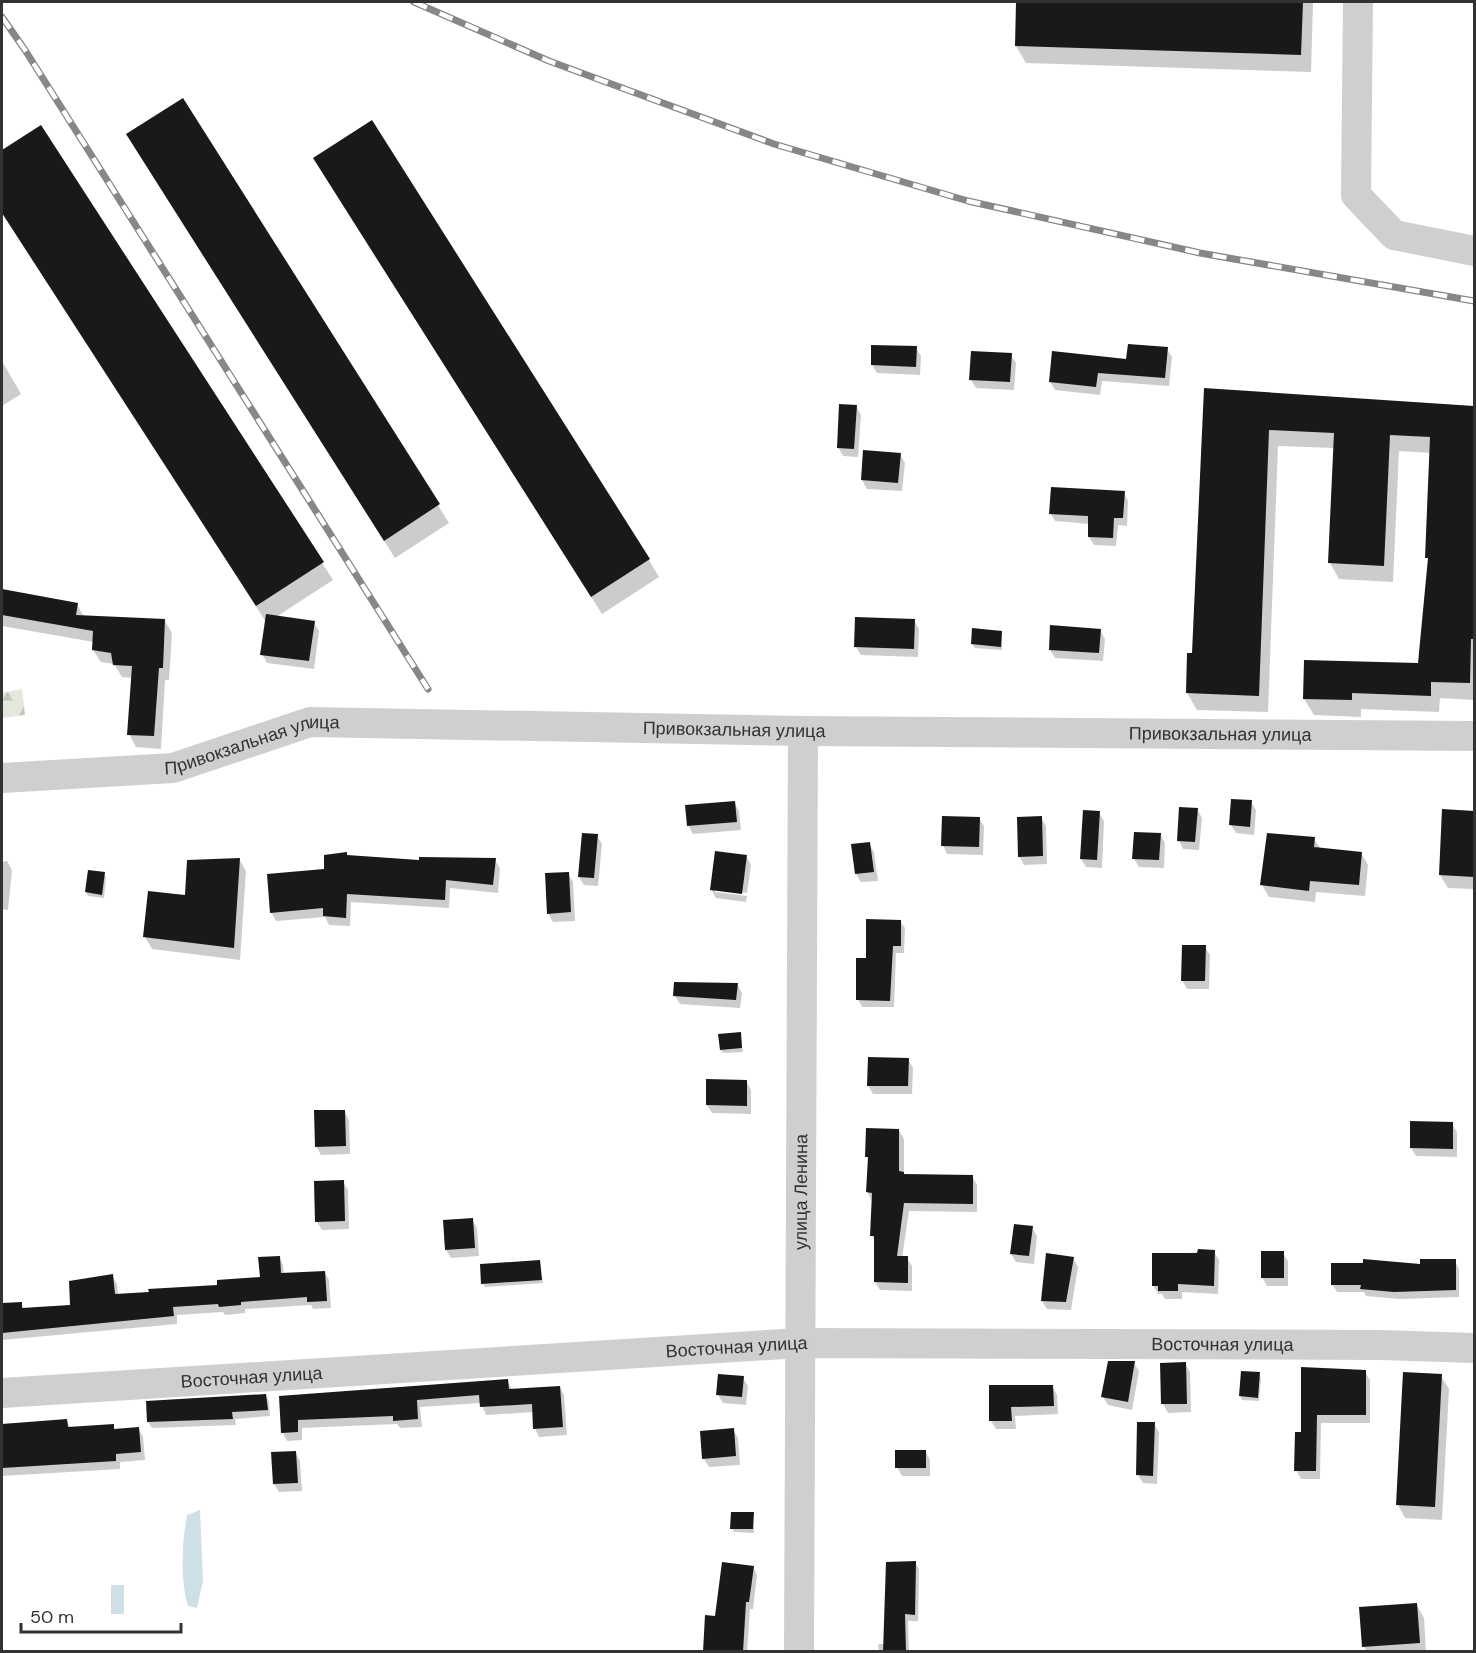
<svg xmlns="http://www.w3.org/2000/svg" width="1476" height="1653" viewBox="0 0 1476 1653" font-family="'DM Sans',sans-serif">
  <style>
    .forest { fill: url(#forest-firs) }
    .water { fill: #cfdfe8 }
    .shadow { fill: #0003 }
    .building { fill: #191919 }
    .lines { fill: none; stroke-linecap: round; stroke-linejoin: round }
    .minor { stroke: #cfcfcf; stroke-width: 30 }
    .rail-casing { stroke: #878787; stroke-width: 7 }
    .rail { stroke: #fff; stroke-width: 4.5; stroke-dasharray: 14; stroke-linecap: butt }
    .labels { text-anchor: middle; stroke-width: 6; stroke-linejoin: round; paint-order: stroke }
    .street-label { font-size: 18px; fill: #323232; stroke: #fff }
  </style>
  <defs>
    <pattern id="forest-firs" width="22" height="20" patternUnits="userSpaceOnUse" patternTransform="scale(1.5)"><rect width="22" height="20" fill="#e3e8dd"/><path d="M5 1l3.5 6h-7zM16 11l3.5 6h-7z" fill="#c3c7be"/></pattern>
  </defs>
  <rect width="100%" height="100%" fill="#fff"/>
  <polygon class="forest" points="22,689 25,715 2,718 2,693"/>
  <g class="water">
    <path d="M200,1510L203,1581L197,1608L188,1606C180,1580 182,1542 187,1515Z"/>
    <rect x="111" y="1585" width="13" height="29"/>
  </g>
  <g class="shadow">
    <polygon points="1018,2 1313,2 1311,72 1026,63 1016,46"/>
    <polygon points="182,100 449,523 395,558 138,152"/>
    <polygon points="40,127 333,580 276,617 314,623 319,631 314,669 267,663 262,654 266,622 2,213 2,152"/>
    <polygon points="325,176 649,560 659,577 602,614"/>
    <polygon points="916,348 921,356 920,375 877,373 872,365"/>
    <polygon points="1167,349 1172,357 1169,386 1102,381 1100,395 1055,390 1050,381"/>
    <polygon points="1011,355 1016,363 1014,390 976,388 971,380"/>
    <polygon points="2,361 21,394 2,406"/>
    <polygon points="1206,389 1474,407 1474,700 1440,698 1439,712 1361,709 1361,717 1314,715 1304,699 1419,665 1430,562 1427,557 1431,453 1399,451 1393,582 1339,579 1330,563 1335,448 1278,446 1268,712 1197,710 1187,693 1188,655 1193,655"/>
    <polygon points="856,406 861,415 858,457 843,456 838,447"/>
    <polygon points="900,455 905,463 902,491 867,489 862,480"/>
    <polygon points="1124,493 1128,501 1127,526 1118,525 1116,546 1094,545 1089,537 1090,524 1055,521 1051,514"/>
    <polygon points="2,591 77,604 84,617 165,621 172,633 169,680 165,680 161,749 136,747 129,734 133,678 122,677 114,664 101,662 93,650 94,642 2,626"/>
    <polygon points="914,620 919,629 918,657 861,655 856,647"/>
    <polygon points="1100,630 1105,639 1103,661 1055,658 1050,650"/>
    <polygon points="1002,632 1002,650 975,648 972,644"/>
    <polygon points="734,802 739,811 741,830 693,834 688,825"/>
    <polygon points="1251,802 1256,810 1254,835 1236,833 1231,825"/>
    <polygon points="1197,809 1202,818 1199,850 1183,849 1179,840"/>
    <polygon points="1444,810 1474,812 1474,889 1448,888 1440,875"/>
    <polygon points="1099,813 1104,821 1102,868 1086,867 1081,859"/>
    <polygon points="979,818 984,826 983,855 947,854 943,845"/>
    <polygon points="1041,818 1046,826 1047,864 1024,865 1019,856"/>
    <polygon points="1160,834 1165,843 1164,868 1139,867 1134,859"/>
    <polygon points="597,836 602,844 598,886 584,885 579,877"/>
    <polygon points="1314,839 1321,849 1361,853 1368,865 1365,896 1316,892 1315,902 1269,897 1262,885"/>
    <polygon points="869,844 874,852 878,881 861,882 856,874"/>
    <polygon points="347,854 348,857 420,861 495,860 500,868 498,893 450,888 449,908 351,902 350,926 329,925 325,917 276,921 271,912"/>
    <polygon points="746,856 751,865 747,893 715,889 715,892 747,896 746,902 716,898 711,889"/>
    <polygon points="239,859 246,871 240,960 152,949 145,937"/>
    <polygon points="7,861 12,870 8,910 2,909 2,862"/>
    <polygon points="104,874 106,877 104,898 88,896 86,892"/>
    <polygon points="568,874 573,882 575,921 553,922 548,913"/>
    <polygon points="900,921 905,928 904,953 896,953 894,1007 862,1007 858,999 867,959"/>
    <polygon points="1205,947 1210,955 1209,989 1187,989 1182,980"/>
    <polygon points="737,984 742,993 740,1008 680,1004 675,996"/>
    <polygon points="740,1034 743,1052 723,1053 721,1050"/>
    <polygon points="908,1059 913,1068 912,1094 873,1094 868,1085"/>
    <polygon points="746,1081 751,1090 751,1114 712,1113 707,1105"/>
    <polygon points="344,1111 349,1120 350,1154 321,1155 316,1146"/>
    <polygon points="1452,1124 1457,1132 1457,1157 1416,1156 1411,1148"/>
    <polygon points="899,1130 904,1139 904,1175 972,1176 977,1185 977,1212 909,1211 902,1258 907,1258 912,1266 912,1291 880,1290 875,1282 876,1243 872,1235 873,1202 867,1192 869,1161 867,1156"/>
    <polygon points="343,1182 348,1190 349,1229 322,1230 317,1222"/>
    <polygon points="472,1220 477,1228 479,1256 451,1258 446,1250"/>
    <polygon points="1032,1228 1037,1236 1034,1264 1016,1262 1011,1254"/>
    <polygon points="1214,1252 1219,1260 1218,1294 1182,1292 1182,1299 1165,1299 1162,1294 1158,1294 1153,1285 1153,1254"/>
    <polygon points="1283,1253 1288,1261 1288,1286 1267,1286 1262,1277"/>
    <polygon points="279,1257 283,1265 284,1275 325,1272 329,1280 331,1308 313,1309 311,1305 245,1309 245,1313 225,1315 223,1312 177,1315 177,1324 2,1340 2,1305 21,1303 24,1309 72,1306 112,1276 117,1284 118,1295 219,1287 261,1278"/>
    <polygon points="1073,1258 1078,1267 1071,1310 1047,1309 1042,1301"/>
    <polygon points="1455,1261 1459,1269 1459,1297 1399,1299 1366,1296 1364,1292 1337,1292 1332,1284"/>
    <polygon points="540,1262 543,1283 485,1287 483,1283"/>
    <polygon points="1134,1363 1139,1371 1132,1410 1108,1405 1103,1397"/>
    <polygon points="1162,1364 1185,1364 1190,1372 1191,1412 1168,1413 1163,1404"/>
    <polygon points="1303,1369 1365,1372 1370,1380 1370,1423 1321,1423 1320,1479 1301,1479 1296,1470 1302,1433"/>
    <polygon points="1259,1374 1261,1378 1259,1401 1242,1400 1240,1396"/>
    <polygon points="1441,1376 1449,1389 1442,1520 1405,1518 1398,1505"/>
    <polygon points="743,1378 748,1386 746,1405 723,1403 718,1395"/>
    <polygon points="507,1380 512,1390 560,1387 564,1395 567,1435 539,1437 535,1429 534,1412 486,1415 481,1403 420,1407 422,1427 400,1428 397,1424 302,1428 302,1440 287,1441 283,1433 280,1397"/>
    <polygon points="1052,1386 1057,1395 1058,1414 1015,1416 1016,1429 996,1429 991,1421 990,1387"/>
    <polygon points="266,1395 269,1402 270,1416 235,1419 236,1425 152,1428 148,1422"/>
    <polygon points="67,1421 71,1429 113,1426 115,1430 138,1428 143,1437 145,1460 120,1462 120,1469 2,1476 2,1424"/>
    <polygon points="1154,1424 1159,1432 1157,1484 1143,1483 1138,1475"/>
    <polygon points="733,1430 738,1438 740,1465 709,1467 704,1459"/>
    <polygon points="295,1452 300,1461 302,1491 279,1492 274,1484"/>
    <polygon points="926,1452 930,1460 930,1476 902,1476 897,1467"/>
    <polygon points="753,1514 754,1533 734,1532 732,1528"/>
    <polygon points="915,1562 919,1569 918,1621 908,1621 909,1652 879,1652 878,1644 885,1644"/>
    <polygon points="753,1567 757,1575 753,1609 750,1609 747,1652 718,1652 716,1617"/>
    <polygon points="1416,1604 1424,1618 1426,1652 1367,1652 1364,1647"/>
  </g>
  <g class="building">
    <polygon points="1016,2 1303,2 1301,55 1015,46"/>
    <polygon points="183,98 440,504 384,541 126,134"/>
    <polygon points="372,120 650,559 591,597 313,158"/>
    <polygon points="41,125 324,562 256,606 2,213 2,150"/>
    <polygon points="1128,344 1168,347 1165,378 1098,373 1096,387 1049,382 1052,351 1126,359"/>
    <polygon points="871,345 917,346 916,367 871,365"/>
    <polygon points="971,351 1012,353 1010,382 969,380"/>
    <polygon points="1204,388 1474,406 1474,639 1471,639 1470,683 1431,682 1431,696 1352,693 1352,700 1303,699 1304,660 1418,663 1428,558 1425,558 1430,437 1390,435 1384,566 1328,563 1334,433 1269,430 1259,696 1186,693 1187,653 1192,653"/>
    <polygon points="839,404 857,405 854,449 837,448"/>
    <polygon points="863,450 901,453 898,483 861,480"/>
    <polygon points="1051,487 1125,491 1123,518 1114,518 1113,538 1088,537 1088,516 1049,514"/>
    <polygon points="2,589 78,603 76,615 165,619 163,668 159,668 154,736 127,735 132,666 113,665 111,653 92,650 93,631 2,615"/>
    <polygon points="266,614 315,621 309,661 260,655"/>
    <polygon points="855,617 915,619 914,649 854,647"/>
    <polygon points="1050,625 1101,629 1099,653 1049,650"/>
    <polygon points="972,628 1002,631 1001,647 971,644"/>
    <polygon points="1231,799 1252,800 1250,827 1229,825"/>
    <polygon points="735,801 737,822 687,826 685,805"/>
    <polygon points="1179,807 1198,808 1195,842 1177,841"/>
    <polygon points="1442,809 1474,811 1474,877 1439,875"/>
    <polygon points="1083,810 1100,811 1097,860 1080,859"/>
    <polygon points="942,816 980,817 979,847 941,846"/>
    <polygon points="1042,816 1043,856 1018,857 1017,817"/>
    <polygon points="1134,832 1161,833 1159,860 1132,859"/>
    <polygon points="582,833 598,834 594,878 578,877"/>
    <polygon points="1267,833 1315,837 1314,847 1362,852 1359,885 1310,881 1309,891 1260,885"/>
    <polygon points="870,842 874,872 855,874 851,844"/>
    <polygon points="715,851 747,855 742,894 710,890"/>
    <polygon points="347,852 347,855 419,860 419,857 496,858 493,885 446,880 445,900 347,894 346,918 323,916 323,908 270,913 267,874 324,869 324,855"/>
    <polygon points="240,858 234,948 143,937 148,891 185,895 187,860"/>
    <polygon points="88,870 105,872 102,895 85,892"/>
    <polygon points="569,872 571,912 547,914 545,873"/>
    <polygon points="866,919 901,920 901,946 893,946 890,1001 856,1000 856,958 866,958"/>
    <polygon points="1182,945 1206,945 1205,981 1181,981"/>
    <polygon points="674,982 738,983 736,1000 673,996"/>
    <polygon points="741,1032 742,1048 720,1050 718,1034"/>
    <polygon points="868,1057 909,1058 908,1086 867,1086"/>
    <polygon points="706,1079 747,1080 747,1106 706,1105"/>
    <polygon points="314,1110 345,1110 346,1146 315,1147"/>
    <polygon points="1410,1121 1453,1122 1453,1149 1410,1148"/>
    <polygon points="866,1128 899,1129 899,1171 904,1172 904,1174 973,1175 973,1204 904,1203 897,1256 908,1256 908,1283 874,1282 874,1236 870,1236 872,1193 866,1192 868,1157 865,1157"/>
    <polygon points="344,1180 345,1221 315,1222 314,1181"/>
    <polygon points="473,1218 475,1248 445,1250 443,1220"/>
    <polygon points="1014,1224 1033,1226 1029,1256 1010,1254"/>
    <polygon points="1198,1249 1215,1250 1214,1286 1178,1284 1178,1291 1158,1291 1158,1286 1152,1286 1152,1253 1197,1253"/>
    <rect x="1261" y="1251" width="23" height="27"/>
    <polygon points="1046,1253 1074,1257 1066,1302 1041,1301"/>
    <polygon points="280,1256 281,1273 325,1271 327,1301 307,1302 307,1297 241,1302 241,1305 219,1307 218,1304 173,1307 174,1316 2,1333 2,1303 22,1302 22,1308 70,1305 69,1281 113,1274 115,1294 149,1292 148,1289 217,1285 217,1280 260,1277 258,1257"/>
    <polygon points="1363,1259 1420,1264 1420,1259 1456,1259 1456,1290 1394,1292 1360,1289 1361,1285 1331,1285 1331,1263 1363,1263"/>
    <polygon points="540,1260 542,1280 481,1284 480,1264"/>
    <polygon points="1108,1361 1135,1361 1128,1402 1101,1397"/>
    <polygon points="1186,1362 1187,1404 1161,1404 1160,1363"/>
    <polygon points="1301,1367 1366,1370 1366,1415 1317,1415 1316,1471 1294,1471 1295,1432 1301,1432"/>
    <polygon points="1241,1371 1260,1372 1258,1398 1239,1396"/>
    <polygon points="1403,1372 1442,1374 1435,1507 1396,1505"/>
    <polygon points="718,1374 744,1376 742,1397 716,1395"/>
    <polygon points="508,1379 509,1389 560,1386 563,1427 533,1429 532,1404 480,1407 479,1395 417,1400 418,1419 393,1421 393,1416 298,1420 298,1432 281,1433 279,1396"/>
    <polygon points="989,1385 1053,1385 1054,1406 1011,1407 1012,1421 989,1421"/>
    <polygon points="266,1394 268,1410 232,1412 233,1419 147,1422 146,1401"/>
    <polygon points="67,1419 68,1427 114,1424 114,1429 139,1427 141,1452 116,1454 116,1461 2,1468 2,1424"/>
    <polygon points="1137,1422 1155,1422 1153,1476 1136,1475"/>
    <polygon points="734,1428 736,1456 702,1459 700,1431"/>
    <rect x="895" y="1450" width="31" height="18"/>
    <polygon points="296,1451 298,1483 273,1484 271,1452"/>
    <polygon points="731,1512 754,1512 753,1529 730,1529"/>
    <polygon points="916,1561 915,1615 905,1614 906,1652 883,1652 886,1562"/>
    <polygon points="722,1562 754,1566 749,1602 746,1602 743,1652 703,1652 705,1615 715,1616"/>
    <polygon points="1417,1603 1420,1643 1362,1647 1359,1607"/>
  </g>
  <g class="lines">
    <g class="minor">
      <polyline points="1358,2 1356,195 1394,235 1474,251"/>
      <path id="s1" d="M2,778L173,768L310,722L803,731L1474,736"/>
      <path id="s2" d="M2,1393L800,1343L1381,1345L1474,1348"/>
      <path id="s3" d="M799,1652L803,731"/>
    </g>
    <defs>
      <g id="rail">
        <polyline points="414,2 549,61 774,144 968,201 1200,253 1474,301"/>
        <polyline points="2,17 25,50 428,689"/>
      </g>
    </defs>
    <use href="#rail" class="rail-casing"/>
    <use href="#rail" class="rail"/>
  </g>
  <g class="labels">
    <g class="street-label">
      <text dy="6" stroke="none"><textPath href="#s1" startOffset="740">Привокзальная улица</textPath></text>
      <text dy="6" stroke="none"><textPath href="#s1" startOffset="1226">Привокзальная улица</textPath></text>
      <text dy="6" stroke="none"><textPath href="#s1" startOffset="254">Привокзальная улица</textPath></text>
      <text dy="6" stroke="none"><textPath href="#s3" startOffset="460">улица Ленина</textPath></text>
      <text dy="6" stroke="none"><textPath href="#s2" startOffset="1222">Восточная улица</textPath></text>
      <text dy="6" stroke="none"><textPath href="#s2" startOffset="736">Восточная улица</textPath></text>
      <text dy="6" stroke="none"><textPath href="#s2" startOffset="250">Восточная улица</textPath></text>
    </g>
  </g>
  <rect width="1476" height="1653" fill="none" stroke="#323232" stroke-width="6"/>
  <path d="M21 1623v9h160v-9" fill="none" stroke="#323232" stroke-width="3"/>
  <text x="30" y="1623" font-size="18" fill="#323232" stroke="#ffffff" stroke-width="4.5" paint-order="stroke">50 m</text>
</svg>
